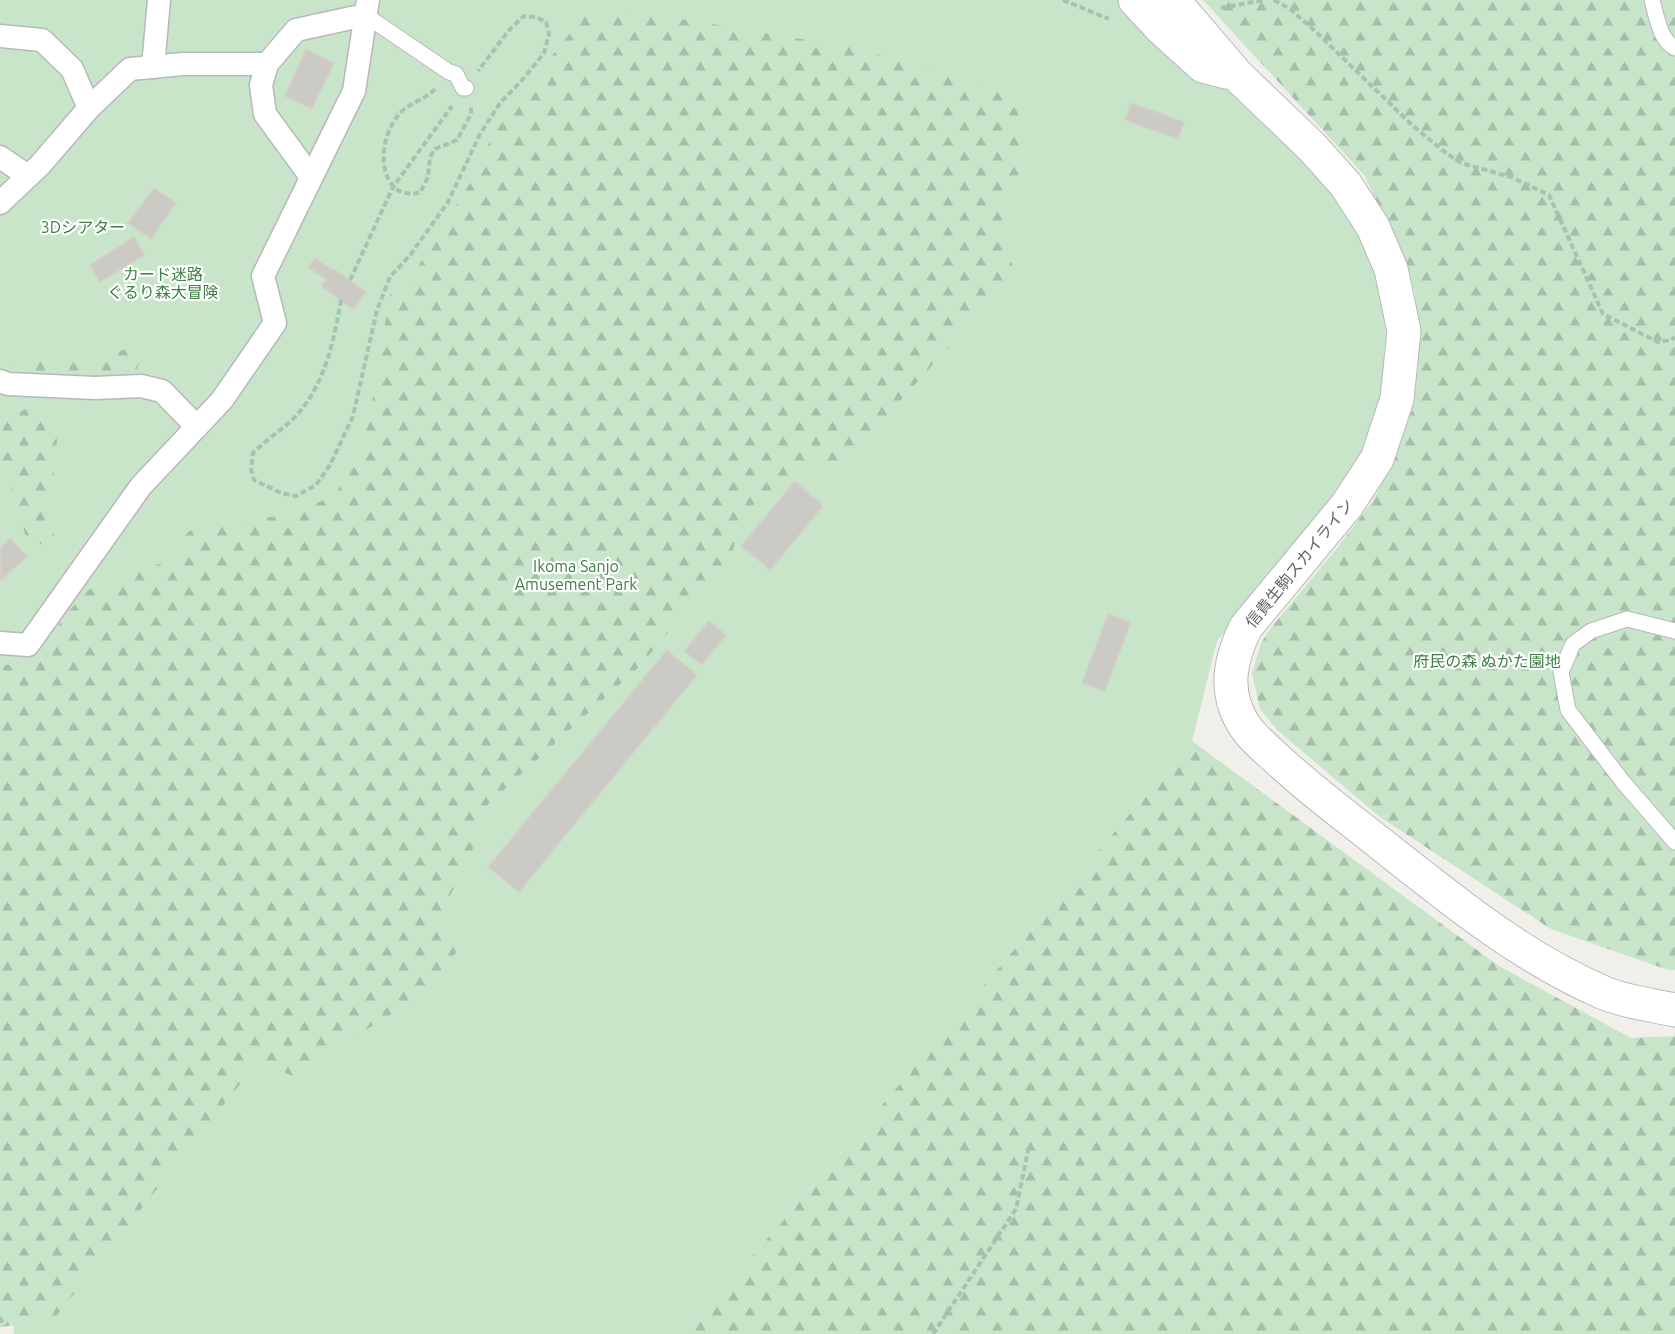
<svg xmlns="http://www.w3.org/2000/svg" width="1675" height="1334" viewBox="0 0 1675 1334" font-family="Ubuntu,'Noto Sans JP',sans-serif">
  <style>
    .green { fill: #c8e5ca }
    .forest { fill: url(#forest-firs) }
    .building { fill: #cccac5; stroke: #d4d1c8; stroke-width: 1.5 }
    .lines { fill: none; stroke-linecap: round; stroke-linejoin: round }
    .service-casing { stroke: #b6b8bb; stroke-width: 17 }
    .pedestrian-casing { stroke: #b6b8bb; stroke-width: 25 }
    .tertiary-casing { stroke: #b6b8bb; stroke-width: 35 }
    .path { stroke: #a2c5ae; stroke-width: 4; stroke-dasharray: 6 3; stroke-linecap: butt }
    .service { stroke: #fff; stroke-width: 15 }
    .pedestrian { stroke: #fff; stroke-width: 22 }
    .tertiary { stroke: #fff; stroke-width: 33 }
    .labels { text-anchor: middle; stroke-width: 4.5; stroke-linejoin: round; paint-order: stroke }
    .park-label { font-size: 16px; fill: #3e8044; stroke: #fff }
    .street-label { font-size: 16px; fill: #606367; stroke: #fff }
  </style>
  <defs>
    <pattern id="forest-firs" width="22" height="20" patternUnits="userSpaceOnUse" patternTransform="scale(1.5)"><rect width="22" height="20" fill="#c8e5ca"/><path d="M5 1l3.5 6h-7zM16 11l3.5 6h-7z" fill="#a6bda8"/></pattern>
  </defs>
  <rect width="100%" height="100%" fill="#f0efe9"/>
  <polygon class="green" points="0,0 1124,0 1232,88 1323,177 1347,212 1373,261 1386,316 1385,372 1373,432 1348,486 1217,641 1192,741 796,1206 684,1334 14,1334 0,1127"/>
  <g class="forest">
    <polygon points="1203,0 1675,0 1675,970 1668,970 1551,929 1380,817 1277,730 1260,709 1252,673 1261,643 1270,629 1337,548 1372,502 1396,456 1412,410 1418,367 1415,293 1403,258 1364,175"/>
    <path d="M628,10L861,49L1014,97L1027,149L1000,227L1015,274L841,466L829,463L795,471L738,517L736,539L726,577L695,600L641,665L485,807L470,858L440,914L460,948L417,998L292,1076L259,1060L53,1320L0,1327V665L28,664L85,591L184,555C180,539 183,534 198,526L287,515L334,496L347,476L368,426L390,294L410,279L470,183L499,122L583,17Z"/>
    <polygon points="146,340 137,369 110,376 73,377 23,374 10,367 13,357 69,362 93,359 126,349"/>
    <polygon points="29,408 52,415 57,441 53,481 45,519 56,538 44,546 25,535 19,505 0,465 0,428 4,417"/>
    <polygon points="1192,741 1499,966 1631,1038 1675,1036 1675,1334 684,1334 796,1206"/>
  </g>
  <g class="building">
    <polygon points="306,49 334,63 312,109 285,96"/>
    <polygon points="1131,103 1184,122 1178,139 1125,120"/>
    <polygon points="154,188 176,203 151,239 128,223"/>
    <polygon points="134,237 145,255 100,282 90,265"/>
    <polygon points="315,258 332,270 334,269 366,292 353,309 321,286 326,280 308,267"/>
    <polygon points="795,481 823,506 770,570 741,546"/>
    <polygon points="10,538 27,557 1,580 0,548"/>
    <polygon points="1108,614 1131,622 1105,691 1082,683"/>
    <polygon points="709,621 726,635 702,665 684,651"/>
    <polygon points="667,650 697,675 519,892 488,867"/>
  </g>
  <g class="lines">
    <defs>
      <g id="service">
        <path d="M1652,0C1657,17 1659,39 1675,48"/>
        <polyline points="365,15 449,72 456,74 463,88 466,88"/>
        <polyline points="1675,631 1627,619 1591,631 1573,644 1561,672 1568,710 1623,782 1675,842"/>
      </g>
      <g id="pedestrian">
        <polyline points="0,36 42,40 72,69 89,108"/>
        <polyline points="267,64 261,85 265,114 311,177"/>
        <polyline points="153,67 159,0"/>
        <polyline points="0,157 28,176"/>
        <polyline points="0,203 40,165 89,108 130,69 183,64 267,64 296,30 365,15"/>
        <polyline points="0,381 8,384 95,388 141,386 162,391 197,427"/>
        <polyline points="0,643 28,645 141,486 222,400 275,323 263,276 354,91 368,0"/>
      </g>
      <g id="tertiary">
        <polyline points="1135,0 1162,29 1203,66 1226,72"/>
        <path d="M1173,0L1237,75L1312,147L1346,185L1373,227L1391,269L1404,331L1397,399L1377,459L1347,505L1246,627C1231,657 1224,687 1240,718C1248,734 1263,746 1276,758C1301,781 1327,802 1353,822C1433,884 1511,953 1604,993C1626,1002 1652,1005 1675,1010"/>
      </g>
    </defs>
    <use href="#service" class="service-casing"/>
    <use href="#pedestrian" class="pedestrian-casing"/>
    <use href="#tertiary" class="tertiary-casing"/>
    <g class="path">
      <polyline points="1063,0 1109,19"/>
      <polyline points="1274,0 1290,9 1315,31 1412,125 1442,150 1461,163 1511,177 1549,195 1603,314 1658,342 1671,340 1675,337"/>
      <polyline points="1221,8 1263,0"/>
      <path d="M435,89C425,100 410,102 400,113C385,130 378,160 389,180C396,193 406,195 420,193L428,177L430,157L435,149L457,140L471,114V107"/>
      <polyline points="350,280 393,187 452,106"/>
      <path d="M341,300C334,341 324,389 292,420C280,431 265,441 253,453L251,469L254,480L281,493L296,496L316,485L330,465L353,416L377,310L390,277L411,254L448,202L480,134L500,103L524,78L544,53L549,34L546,22L536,17L524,16L510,29L478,71"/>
      <polyline points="0,1317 4,1326"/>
      <polyline points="933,1334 1016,1209 1029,1146"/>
    </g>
    <use href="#service" class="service"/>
    <use href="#pedestrian" class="pedestrian"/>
    <use href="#tertiary" class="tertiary"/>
  </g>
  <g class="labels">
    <g class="park-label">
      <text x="83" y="233">3Dシアター</text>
      <text x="163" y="280">カード迷路<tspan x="163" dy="18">ぐるり森大冒険</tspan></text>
      <text x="576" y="572">Ikoma Sanjo<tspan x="576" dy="18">Amusement Park</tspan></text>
      <text x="1487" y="667">府民の森 ぬかた園地</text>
    </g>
    <g class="street-label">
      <text transform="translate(1299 563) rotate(-51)" y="6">信貴生駒スカイライン</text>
    </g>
  </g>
</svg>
